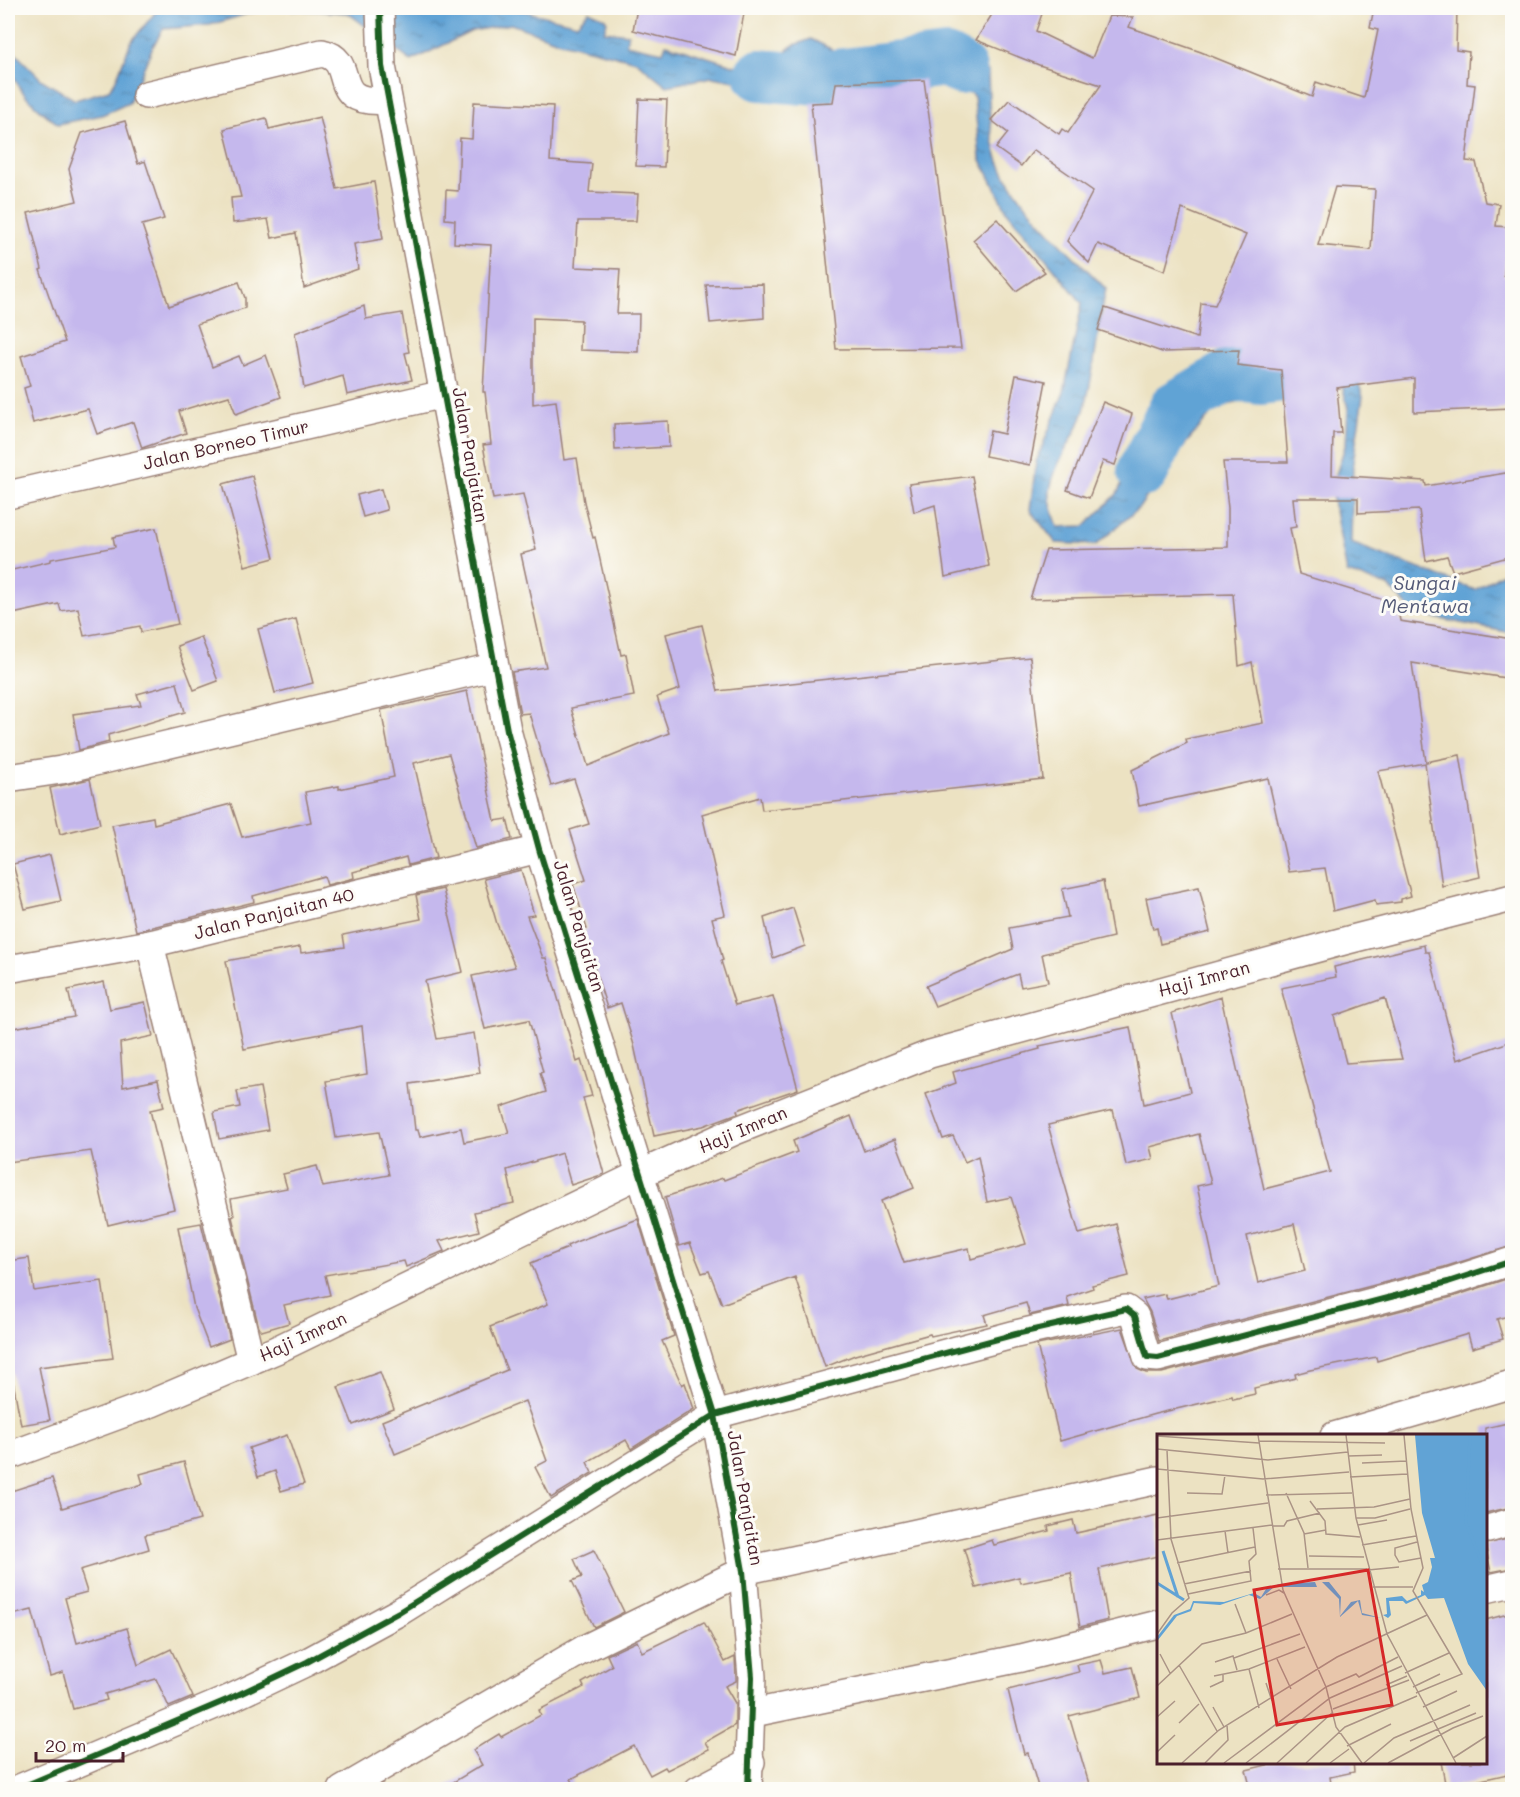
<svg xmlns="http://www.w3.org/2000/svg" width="1520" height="1797" viewBox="0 0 1520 1797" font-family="Mali,sans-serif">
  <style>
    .water { fill: url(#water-ripples); stroke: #566180; stroke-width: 1.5 }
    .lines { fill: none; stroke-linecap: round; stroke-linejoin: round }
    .river { stroke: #61a3d5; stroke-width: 52 }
    .building { fill: #c5b8ed; fill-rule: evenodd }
    .minor-casing { stroke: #9b8076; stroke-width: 30 }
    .minor { stroke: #fff; stroke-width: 27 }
    .cycleway-casing { stroke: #fdfcf7; stroke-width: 10 }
    .cycleway { stroke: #1b5e20; stroke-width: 6 }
    .labels { text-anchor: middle; stroke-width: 6; stroke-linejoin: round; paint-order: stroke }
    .street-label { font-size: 18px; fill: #4a1f2b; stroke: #fdfcf7 }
    .water-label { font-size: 20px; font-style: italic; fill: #545a77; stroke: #fdfcf7 }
    .inset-river { fill: none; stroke: #61a3d5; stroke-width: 3 }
    .inset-road { fill: none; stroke: #ab9486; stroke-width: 1.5 }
    .view { fill: #d62828; fill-opacity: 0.15; stroke: #d62828; stroke-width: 3 }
    .inset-edge { fill: none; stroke: #4a1f2b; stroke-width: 3 }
  </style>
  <defs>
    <pattern id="water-ripples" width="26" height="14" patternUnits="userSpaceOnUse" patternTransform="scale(1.5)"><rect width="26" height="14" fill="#61a3d5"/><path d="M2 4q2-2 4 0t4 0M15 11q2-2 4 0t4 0" fill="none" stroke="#5284ad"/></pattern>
  </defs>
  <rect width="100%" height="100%" fill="#fdfcf7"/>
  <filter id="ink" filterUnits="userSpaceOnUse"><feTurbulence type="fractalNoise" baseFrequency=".0167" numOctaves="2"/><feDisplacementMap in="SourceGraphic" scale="12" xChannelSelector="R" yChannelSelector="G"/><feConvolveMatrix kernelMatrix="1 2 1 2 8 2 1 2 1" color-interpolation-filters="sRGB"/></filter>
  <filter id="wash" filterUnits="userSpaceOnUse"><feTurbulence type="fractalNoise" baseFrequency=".008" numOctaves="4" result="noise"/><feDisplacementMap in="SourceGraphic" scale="24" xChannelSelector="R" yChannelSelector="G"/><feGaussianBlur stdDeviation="1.35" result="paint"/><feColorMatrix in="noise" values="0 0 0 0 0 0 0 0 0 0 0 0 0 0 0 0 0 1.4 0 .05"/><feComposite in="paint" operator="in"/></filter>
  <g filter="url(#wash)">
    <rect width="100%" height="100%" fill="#ece2c2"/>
    <g class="water">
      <path d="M159,8H396L407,12L512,8L577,24L589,11L605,18L607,22L604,31L628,34L626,44L663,52L666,44L736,66L770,64L792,46L811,39L835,51L828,99H807L806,104L782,98L765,86L712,77L667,86L636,61L561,42L511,24L472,31L411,61L348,13L267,8L210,25L163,29L153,46L129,103L102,115L58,124C29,102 8,84 8,46L42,80L75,100L109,90L115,82L131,42Z"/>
      <path d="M937,48L988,71C989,96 989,124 995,149C1006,197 1072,253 1106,289C1097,330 1095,371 1084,411C1075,439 1054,462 1050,491C1048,502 1055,517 1058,527L1085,526L1117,494L1129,468L1173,408L1229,375L1255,372L1303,361L1354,371L1363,396L1353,463L1351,543L1475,590L1506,571L1512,584V633L1415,614L1388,586L1347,573L1331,490L1346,443L1348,409L1343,388L1335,383L1284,386L1215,409L1172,460L1139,508L1096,545L1056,543L1030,510L1036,462L1064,392L1082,303L1007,211L980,158L974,97L953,74L925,69L889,77L896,50Z"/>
    </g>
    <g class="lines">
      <g class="river">
        <polyline points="760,75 805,79 946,61 961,69"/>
        <polyline points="1143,471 1175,407 1229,375 1261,379 1298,374"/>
      </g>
    </g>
    <g id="blocks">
      <g class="building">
        <polygon points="637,8 745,8 736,56 633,30"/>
        <path d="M996,8H1044L1036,31L1092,58L1109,16L1133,17L1129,27L1201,52L1312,97L1316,82L1364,98L1378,30L1370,28L1374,8H1457L1456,50L1469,52L1467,84L1475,85L1466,161L1476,162L1485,202L1499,204L1496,226L1508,227L1504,276H1512V408L1414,412V378L1337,388L1341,433H1333L1332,475L1425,481L1426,486L1512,472V556L1453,572L1447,556L1426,561L1419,510L1358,513V498H1293L1296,527L1290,528L1299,574L1397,604L1400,621L1512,639V679L1412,663L1426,762L1460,755L1480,877L1442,886L1425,763L1378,771L1411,896L1401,899V902L1376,905L1375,900L1333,911L1325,868L1289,872L1268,778L1139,806L1132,770L1187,743L1186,739L1263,723L1252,662L1239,666L1233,594L1030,599L1046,550L1228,547V508L1223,462H1288L1281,370L1237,365L1239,350L1162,352L1098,330L1105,308L1197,338L1201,303L1215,305L1246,235L1182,209L1165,271L1098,244L1089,263L1067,241L1093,191L1034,150L1021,166L996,148L1008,133L991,120L1009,100L1059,134L1062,129L1068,133L1101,85L1039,65L976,40ZM1335,187L1375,189L1371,250L1318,245Z"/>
        <polygon points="924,80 961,348 836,349 811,103 833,102 836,83"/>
        <polygon points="639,99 667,100 664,167 636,166"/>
        <polygon points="474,102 553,106 550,161 592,164 589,192 638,194 636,221 578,221 575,267 620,269 617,314 639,314 638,352 580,350 581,320 533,318 533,404 556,401 564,460 577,458 584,502 593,538 595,537 621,655 626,654 634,696 571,708 588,766 669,733 657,697 680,689 666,634 702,625 718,691 1030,657 1043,779 762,810 760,797 702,814 725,915 712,918 723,960 721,961 735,1005 773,996 798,1089 737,1110 738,1113 703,1126 654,1136 634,1045 621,1003 607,1008 585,939 585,929 587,929 573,884 586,880 570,830 589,824 574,779 551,786 529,713 520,714 512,672 546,667 521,554 536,550 523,494 493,499 483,445 491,444 485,392 483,392 491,245 454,243 455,220 445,219 446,190 458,191 460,138 472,139"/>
        <polygon points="320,117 337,189 374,182 383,239 354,244 358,269 304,288 296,233 272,238 268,219 233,223 231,198 241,197 224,129 266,118 269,129"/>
        <polygon points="125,121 138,164 145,161 164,219 142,225 169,306 239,282 245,298 245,308 197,324 212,367 239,356 243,365 266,355 281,397 236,414 229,396 179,411 186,433 142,448 133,422 97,434 88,409 33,423 24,388 30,386 21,356 65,342 40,270 42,269 28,213 77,201 69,169 82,133"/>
        <polygon points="997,219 1045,272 1016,291 973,240"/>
        <polygon points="763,284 764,318 710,323 706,285"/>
        <polygon points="364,306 366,319 402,313 409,352 405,353 412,380 347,395 343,376 304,388 295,333"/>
        <polygon points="1016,375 1046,381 1030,465 985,456 990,431 1004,434"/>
        <polygon points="1103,402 1132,414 1115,465 1103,461 1089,498 1067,490"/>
        <polygon points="668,421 669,447 615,450 614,424"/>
        <polygon points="252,476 274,558 245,566 223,484"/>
        <polygon points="972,476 989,566 945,577 935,505 914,512 909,484"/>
        <polygon points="381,489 387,510 363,517 357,495"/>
        <polygon points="156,528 178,624 141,632 140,626 84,636 78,608 61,611 59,604 8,615 8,571 51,561 51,559 115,547 113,537"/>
        <polygon points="296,619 313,683 275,693 258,629"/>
        <polygon points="201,637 218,681 194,690 177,646"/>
        <polygon points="177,683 185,712 108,735 109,742 79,750 73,714 141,705 137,694"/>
        <polygon points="467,691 495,821 507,819 512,839 476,848 449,754 414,763 436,858 408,865 406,857 353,872 354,878 327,885 324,876 253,896 254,902 136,931 112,825 153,817 154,824 231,804 242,837 311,822 305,792 339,786 339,789 394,777 381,710"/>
        <polygon points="90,779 100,824 60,834 50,788"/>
        <polygon points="50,855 61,901 25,909 13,864"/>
        <polygon points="521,870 534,915 527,916 543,958 546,958 577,1062 581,1060 592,1096 583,1098 604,1174 571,1185 562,1153 507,1170 514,1203 474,1212 479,1231 439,1241 444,1251 406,1267 404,1261 325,1275 330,1295 284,1305 289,1323 262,1331 259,1328 232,1217 234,1216 231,1199 287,1188 283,1174 317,1166 323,1187 389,1175 379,1132 336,1138 326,1081 367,1074 362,1026 244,1049 226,961 300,947 301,953 345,947 343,935 421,919 416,895 443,889 463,972 425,981 437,1039 474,1033 480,1073 410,1084 415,1130 418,1130 420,1137 461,1128 464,1142 509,1133 501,1107 546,1092 540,1073 543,1072 529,1020 485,1029 472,976 515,967 497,924 484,879"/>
        <polygon points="1103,881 1113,937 1042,954 1048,982 1021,987 1018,974 935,1006 926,986 1013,949 1009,928 1068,917 1062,889"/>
        <polygon points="1199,887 1210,932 1160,944 1157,928 1153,929 1146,898"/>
        <polygon points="793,908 805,946 773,958 764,918"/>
        <path d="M1424,945L1425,952H1429L1457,1060L1512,1041V1246L1444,1267L1159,1341L1150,1312L1143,1299L1165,1294L1167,1299L1219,1286L1197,1186L1211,1183L1199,1134L1150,1147L1153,1159L1126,1165L1113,1110L1048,1125L1079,1234L1116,1224L1129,1276L1092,1285L1093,1288L1067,1297L1069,1306L1030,1315L1026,1303L984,1315L987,1324L931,1336L930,1334L855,1355L825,1367L795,1277L722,1304L709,1271L702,1273L690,1243L679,1246L665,1197L723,1178L724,1180L797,1152L793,1141L851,1116L864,1151L895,1139L914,1188L881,1201L904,1263L969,1248L971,1259L1026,1244L1011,1197L987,1202L978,1156L965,1162L953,1136L943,1139L926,1094L956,1083L953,1072L1040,1049L1039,1046L1130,1027L1144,1104L1190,1092L1172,1013L1221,997L1264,1189L1330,1172L1281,988L1336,977L1334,967ZM1385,998L1402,1059L1346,1063L1334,1016ZM1294,1224L1305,1271L1258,1283L1247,1236Z"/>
        <polygon points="104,982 110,1009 145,1002 153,1036 120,1043 123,1087 158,1080 164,1107 150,1110 174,1209 108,1225 91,1151 8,1162 8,1029 74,1017 68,990"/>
        <polygon points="260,1087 268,1130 219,1139 214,1112 240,1107 237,1091"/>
        <polygon points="638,1219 674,1336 662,1341 682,1385 685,1383 694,1409 631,1449 626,1440 587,1462 592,1473 551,1498 535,1467 547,1461 525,1401 395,1454 382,1421 507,1370 490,1327 548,1304 531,1263 568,1248 567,1246 578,1241"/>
        <polygon points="201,1223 230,1339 209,1347 194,1308 178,1227"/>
        <polygon points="29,1258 34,1291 102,1281 113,1358 39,1367 50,1420 21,1425 8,1354 8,1261"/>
        <polygon points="1512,1277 1512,1315 1497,1319 1503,1339 1472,1348 1468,1334 1377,1361 1376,1357 1310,1370 1295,1374 1296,1378 1254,1388 1255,1394 1233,1399 1232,1396 1155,1414 1060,1441 1037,1345 1122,1328 1137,1369 1146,1373 1162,1373 1452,1297"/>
        <polygon points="380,1372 394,1409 353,1425 338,1387"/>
        <polygon points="1512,1422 1512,1507 1485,1513 1485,1428"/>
        <polygon points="287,1435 304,1484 281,1491 275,1471 258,1477 249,1448"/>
        <polygon points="184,1462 200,1520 145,1535 149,1549 80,1570 87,1592 65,1598 77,1643 127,1628 138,1665 171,1649 193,1697 169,1707 156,1679 105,1694 107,1700 73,1709 63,1672 50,1676 32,1610 8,1616 8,1492 52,1478 62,1508 143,1484 140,1474"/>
        <polygon points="1158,1515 1158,1556 1099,1569 1108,1620 1080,1627 1071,1573 1021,1583 1019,1577 976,1588 964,1549 992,1540 994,1545 1049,1531 1048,1526 1073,1520 1076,1533"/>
        <polygon points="1512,1538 1512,1568 1491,1572 1485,1544"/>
        <polygon points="594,1550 624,1612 594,1627 572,1581 582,1577 574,1559"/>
        <polygon points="1508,1614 1512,1631 1512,1773 1446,1788 1441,1762 1485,1762 1485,1620"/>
        <polygon points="704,1622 725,1662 735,1657 736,1677 736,1681 725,1686 735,1703 735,1725 705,1742 709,1749 667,1770 665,1767 650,1775 634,1746 571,1779 573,1782 560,1790 440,1790 482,1765 473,1750 499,1734 501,1737 541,1715 539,1710 584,1687 582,1683 612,1666 607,1655 637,1641 642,1652"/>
        <polygon points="1101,1660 1105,1673 1132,1667 1140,1698 1069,1716 1089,1784 1069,1790 1039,1790 1028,1753 1024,1754 1008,1690 1079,1672 1077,1665"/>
        <polygon points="1279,1762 1353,1762 1354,1772 1330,1777 1332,1790 1305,1790 1304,1784 1279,1790 1251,1790 1246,1770"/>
      </g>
    </g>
  </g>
  <g filter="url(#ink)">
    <use href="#blocks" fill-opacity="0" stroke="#9b8076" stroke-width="1.5"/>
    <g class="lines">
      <defs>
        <g id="minor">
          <polyline points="380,8 382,66 507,730 539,849 715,1415 743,1571 752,1677 748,1790"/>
          <path d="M146,95L322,53C360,61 324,106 388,100"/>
          <polyline points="8,495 444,394"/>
          <polyline points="8,778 61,770 493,667"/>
          <polyline points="150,944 251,1361"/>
          <polyline points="8,969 150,944 539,849"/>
          <polyline points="1334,1436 1512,1384"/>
          <polyline points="8,1456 152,1403 276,1350 640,1174 735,1131 930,1054 1344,941 1512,898"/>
          <polyline points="1488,1529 1512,1522"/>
          <polyline points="1486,1589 1512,1583"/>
          <polyline points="753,1713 1021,1658 1158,1624"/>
          <polyline points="15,1790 229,1699 307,1662 399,1612 715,1415 1016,1334 1126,1309 1135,1316 1147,1357 1158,1358 1448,1282 1512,1261"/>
          <polyline points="342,1790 586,1648 743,1571 1158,1480"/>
          <polyline points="698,1790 751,1762"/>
        </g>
      </defs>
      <use href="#minor" class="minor-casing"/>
      <use href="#minor" class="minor"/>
      <defs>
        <g id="cycleway">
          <polyline points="380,8 382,66 507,730 539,849 715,1415 743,1571 752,1677 748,1790"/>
          <polyline points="15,1790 229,1699 307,1662 399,1612 715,1415 1016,1334 1126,1309 1135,1316 1147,1357 1158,1358 1448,1282 1512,1261"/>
        </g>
      </defs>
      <use href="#cycleway" class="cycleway-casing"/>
      <use href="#cycleway" class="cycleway"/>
    </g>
  </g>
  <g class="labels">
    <g class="street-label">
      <text transform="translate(226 445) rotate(-13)" y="6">Jalan Borneo Timur</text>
      <text transform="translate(470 455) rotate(80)" y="6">Jalan Panjaitan</text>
      <text transform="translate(274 914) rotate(-14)" y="6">Jalan Panjaitan 40</text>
      <text transform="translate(579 926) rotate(73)" y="6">Jalan Panjaitan</text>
      <text transform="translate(1204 979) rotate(-15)" y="6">Haji Imran</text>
      <text transform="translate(743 1130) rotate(-23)" y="6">Haji Imran</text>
      <text transform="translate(303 1337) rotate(-25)" y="6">Haji Imran</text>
      <text transform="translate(745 1498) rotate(80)" y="6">Jalan Panjaitan</text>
    </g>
    <g class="water-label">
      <text x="1425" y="590">Sungai<tspan x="1425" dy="23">Mentawa</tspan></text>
    </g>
  </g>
  <g transform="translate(1157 1434)">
    <rect width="330" height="330" fill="#ece2c2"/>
    <path d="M258,1H330V257L311,230L287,164L271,165L268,161L249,170L246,167H232L234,181L231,184L226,181L230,180L229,164L245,162L250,167L264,161V156L267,158L265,151L271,148L275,133L273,124H278L265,79ZM165,148H172L184,163L183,182L194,168L203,166L205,179L224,184L205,181L201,167L183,183L182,165ZM141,149L158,148L160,153H117L103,165L92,161L63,171L37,169L34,177L20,182L1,206L0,220V203L17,181L33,175L36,167L67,168L97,159L104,163L109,155L122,150Z" fill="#61a3d5"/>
    <path class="inset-river" d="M313,1L309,89L330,142M6,117L21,163M0,149L27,166"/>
    <path class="inset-road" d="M101,1L126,156L169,253L179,293L205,329M189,1L199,84L230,200L299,329M247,1L254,75L266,134L256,157L305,240L259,259M0,2L102,9M102,7L228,9M0,15L111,26L191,18M191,22L225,21M205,29L249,27M0,35L106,45L192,38M193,43L250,40M30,59L65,60L68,41M129,59L147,99L151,134M109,61L195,59M153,67L168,87L169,100L203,103M160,75L217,73L253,65M0,84L111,69M199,84H218L253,75M201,91L230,86M115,92H127L130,87L163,79M68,97L71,119M147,100L169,96M0,106L115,91M260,108L238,114V121L242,128L264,124M205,111L259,102M152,122L207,123M20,129L98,113M121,135H210M211,136L242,133M27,150L94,137M216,153H256M31,160L94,147L92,127L99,120L96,94M109,161L122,156L127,159M78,170L89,199M0,200L15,179L32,164L14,105L10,16M3,220L13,239M77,224L143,200M120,225L134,255M58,228L76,222L80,236M22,231L60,297M92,235L102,274M248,239L292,219M57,242L92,235L148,213M109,249L115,267M229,251L250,242M0,252L45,210L89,199L135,180M53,253L66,247V240M256,253L283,240M56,273L67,293M266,273L300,257M176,275L252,246M0,283L18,267M22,289L42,270M253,307L319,279M190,312L234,290M0,318L18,301M296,324L330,302M25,329L62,296L180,223L270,181M48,329L71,306L70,291M67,329L169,253L199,240L202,243L241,223M89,329L173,264L245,232M120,329L176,278M149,329L188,293L260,262M173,329L192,315M207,329L237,304L313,271M231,329L296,294L326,282"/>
    <path class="view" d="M211,136L235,271L120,291L97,156Z"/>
    <rect width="330" height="330" class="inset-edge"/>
  </g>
  <rect width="1520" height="1797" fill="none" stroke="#fdfcf7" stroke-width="30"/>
  <path d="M36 1752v9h87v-9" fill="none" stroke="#4a1f2b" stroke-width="3"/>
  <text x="45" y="1752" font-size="18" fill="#4a1f2b" stroke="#fdfcf7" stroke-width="4.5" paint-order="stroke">20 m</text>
</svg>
